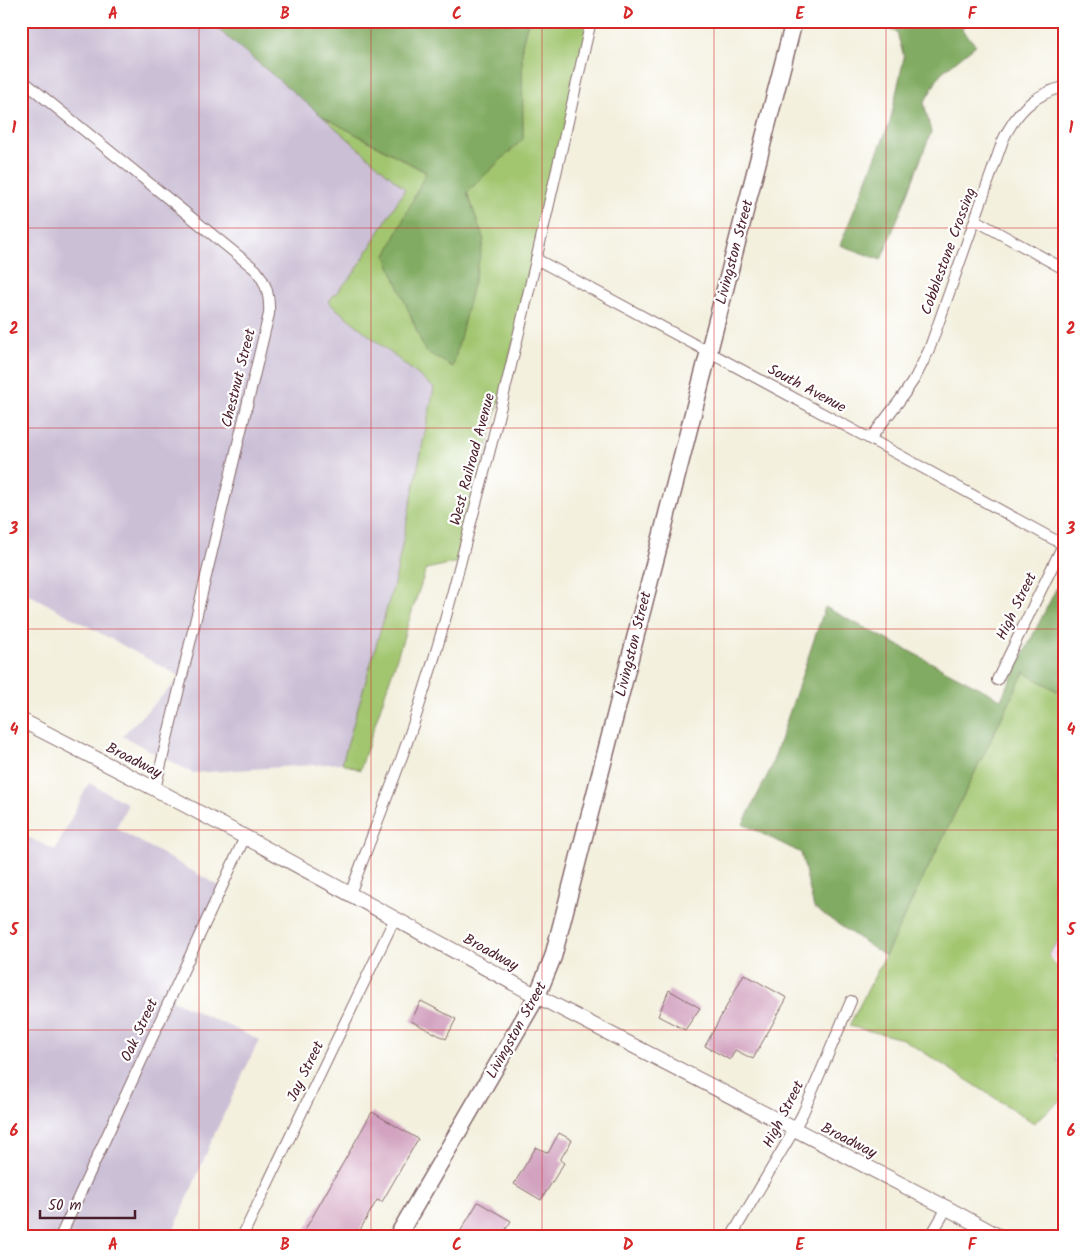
<svg xmlns="http://www.w3.org/2000/svg" width="1085" height="1258" viewBox="0 0 1085 1258" font-family="Kalam,sans-serif">
  <style>
    .built { fill: #ebd1eb }
    .industrial { fill: #cbbfd5 }
    .green { fill: #a2c670; stroke: #76724e }
    .forest { fill: #81ab62; stroke: #666546 }
    .building { fill: #d2a2c0 }
    .lines { fill: none; stroke-linecap: round; stroke-linejoin: round }
    .street-casing { stroke: #85686a; stroke-width: 12 }
    .secondary-casing { stroke: #85686a; stroke-width: 16 }
    .primary-casing { stroke: #85686a; stroke-width: 19 }
    .street { stroke: #fff; stroke-width: 10 }
    .secondary { stroke: #fff; stroke-width: 14 }
    .primary { stroke: #fff; stroke-width: 16 }
    .grid { fill: none; stroke: #d62828; stroke-width: 1; stroke-opacity: 0.55 }
    .labels { text-anchor: middle; stroke-width: 4.5; stroke-linejoin: round; paint-order: stroke }
    .street-label { font-size: 15px; fill: #4a1f2b; stroke: #fff }
    .neatline { fill: none; stroke: #d62828; stroke-width: 2 }
    .grid-label { font-size: 16px; text-anchor: middle; font-weight: bold; fill: #d62828 }
  </style>
  <rect width="100%" height="100%" fill="#fff"/>
  <filter id="ink" filterUnits="userSpaceOnUse"><feTurbulence type="fractalNoise" baseFrequency=".02" numOctaves="2"/><feDisplacementMap in="SourceGraphic" scale="10" xChannelSelector="R" yChannelSelector="G"/><feConvolveMatrix kernelMatrix="1 2 1 2 8 2 1 2 1" color-interpolation-filters="sRGB"/></filter>
  <filter id="wash" filterUnits="userSpaceOnUse"><feTurbulence type="fractalNoise" baseFrequency=".0096" numOctaves="4" result="noise"/><feDisplacementMap in="SourceGraphic" scale="20" xChannelSelector="R" yChannelSelector="G"/><feGaussianBlur stdDeviation="1.12" result="paint"/><feColorMatrix in="noise" values="0 0 0 0 0 0 0 0 0 0 0 0 0 0 0 0 0 1.4 0 .05"/><feComposite in="paint" operator="in"/></filter>
  <g filter="url(#wash)">
    <rect width="100%" height="100%" fill="#f3f0de"/>
    <polygon class="built" points="1064,932 1064,965 1048,955"/>
    <g class="industrial">
      <polygon points="21,21 208,21 322,116 405,189 355,272 328,302 435,388 395,580 342,763 193,773 122,736 181,677 21,590"/>
      <polygon points="89,783 128,804 116,828 221,887 172,1000 259,1040 215,1133 171,1237 21,1237 21,834 55,850"/>
    </g>
    <g class="green">
      <polygon points="528,21 593,21 459,562 426,569 360,770 342,763 395,580 434,388 328,302 355,272 405,189 322,116 427,173 386,256 484,240 467,192 523,139 522,45"/>
      <polygon points="1024,672 1064,695 1064,932 1048,955 1064,977 1064,1049 1056,1054 1064,1082 1064,1097 1034,1123 903,1039 849,1026 885,956"/>
    </g>
    <g class="forest">
      <polygon points="208,21 528,21 522,45 523,139 467,192 484,240 453,367 425,351 386,256 426,172 322,116"/>
      <polygon points="878,21 964,21 962,30 976,45 941,73 924,103 931,132 910,188 881,260 840,245 890,122 904,57 897,33"/>
      <polygon points="1064,573 1064,695 1024,672 885,956 814,908 801,853 743,824 770,770 825,607 1001,699"/>
    </g>
    <g id="blocks">
      <g class="building">
        <polygon points="744,974 787,998 753,1059 735,1050 730,1060 705,1046"/>
        <polygon points="669,990 700,1008 685,1030 658,1016"/>
        <polygon points="421,1001 456,1019 446,1039 411,1021"/>
        <polygon points="372,1112 418,1139 382,1202 377,1200 356,1237 301,1237"/>
        <polygon points="559,1133 572,1140 560,1160 564,1163 541,1200 514,1184 536,1147 548,1153"/>
        <polygon points="478,1202 511,1221 501,1237 457,1237"/>
      </g>
    </g>
  </g>
  <g filter="url(#ink)">
    <use href="#blocks" fill-opacity="0" stroke="#85686a" stroke-width="1"/>
    <g class="lines">
      <defs>
        <g id="street">
          <path d="M21,79L256,270C267,284 270,297 269,314L155,789"/>
          <polyline points="975,220 1064,269"/>
          <polyline points="536,259 870,439 1064,545"/>
          <path d="M870,439L900,400L915,378L929,350L1003,140C1016,113 1033,94 1064,87"/>
          <polyline points="997,680 1063,545"/>
          <path d="M350,894C376,824 405,755 426,684C443,632 456,579 470,526C515,359 552,190 591,21"/>
          <polyline points="60,1237 245,837"/>
          <polyline points="242,1237 395,918"/>
          <polyline points="731,1237 794,1130 803,1113 851,1001"/>
          <polyline points="930,1237 947,1208"/>
        </g>
        <polyline id="secondary" points="21,720 155,789 245,837 537,996 947,1208 1000,1237"/>
        <polyline id="primary" points="397,1237 537,996 553,957 794,21"/>
      </defs>
      <use href="#street" class="street-casing"/>
      <use href="#secondary" class="secondary-casing"/>
      <use href="#primary" class="primary-casing"/>
      <use href="#street" class="street"/>
      <use href="#secondary" class="secondary"/>
      <use href="#primary" class="primary"/>
    </g>
  </g>
  <path class="grid" d="M199,21V1237M371,21V1237M542,21V1237M714,21V1237M886,21V1237M21,228H1064M21,428H1064M21,629H1064M21,830H1064M21,1030H1064"/>
  <g class="labels">
    <g class="street-label">
      <text transform="translate(948 251) rotate(-70)" y="5">Cobblestone Crossing</text>
      <text transform="translate(734 252) rotate(-75)" y="5">Livingston Street</text>
      <text transform="translate(238 378) rotate(-76)" y="5">Chestnut Street</text>
      <text transform="translate(807 388) rotate(28)" y="5">South Avenue</text>
      <text transform="translate(472 459) rotate(-75)" y="5">West Railroad Avenue</text>
      <text transform="translate(1016 606) rotate(-64)" y="5">High Street</text>
      <text transform="translate(633 644) rotate(-76)" y="5">Livingston Street</text>
      <text transform="translate(134 760) rotate(27)" y="5">Broadway</text>
      <text transform="translate(491 952) rotate(29)" y="5">Broadway</text>
      <text transform="translate(139 1030) rotate(-65)" y="5">Oak Street</text>
      <text transform="translate(516 1030) rotate(-61)" y="5">Livingston Street</text>
      <text transform="translate(305 1071) rotate(-64)" y="5">Jay Street</text>
      <text transform="translate(783 1114) rotate(-63)" y="5">High Street</text>
      <text transform="translate(849 1140) rotate(27)" y="5">Broadway</text>
    </g>
  </g>
  <rect width="1085" height="1258" fill="none" stroke="#fff" stroke-width="55"/>
  <path d="M40 1210v8h95v-8" fill="none" stroke="#4a1f2b" stroke-width="2.5"/>
  <text x="48" y="1210" font-size="15" fill="#4a1f2b" stroke="#ffffff" stroke-width="4" paint-order="stroke">50 m</text>
  <rect x="28" y="28" width="1030" height="1202" class="neatline"/>
  <g class="grid-label">
    <text x="113" y="19">A</text>
    <text x="285" y="19">B</text>
    <text x="457" y="19">C</text>
    <text x="628" y="19">D</text>
    <text x="800" y="19">E</text>
    <text x="972" y="19">F</text>
    <text x="14" y="133">1</text>
    <text x="1071" y="133">1</text>
    <text x="14" y="334">2</text>
    <text x="1071" y="334">2</text>
    <text x="14" y="534">3</text>
    <text x="1071" y="534">3</text>
    <text x="14" y="735">4</text>
    <text x="1071" y="735">4</text>
    <text x="14" y="935">5</text>
    <text x="1071" y="935">5</text>
    <text x="14" y="1136">6</text>
    <text x="1071" y="1136">6</text>
    <text x="113" y="1250">A</text>
    <text x="285" y="1250">B</text>
    <text x="457" y="1250">C</text>
    <text x="628" y="1250">D</text>
    <text x="800" y="1250">E</text>
    <text x="972" y="1250">F</text>
  </g>
</svg>
